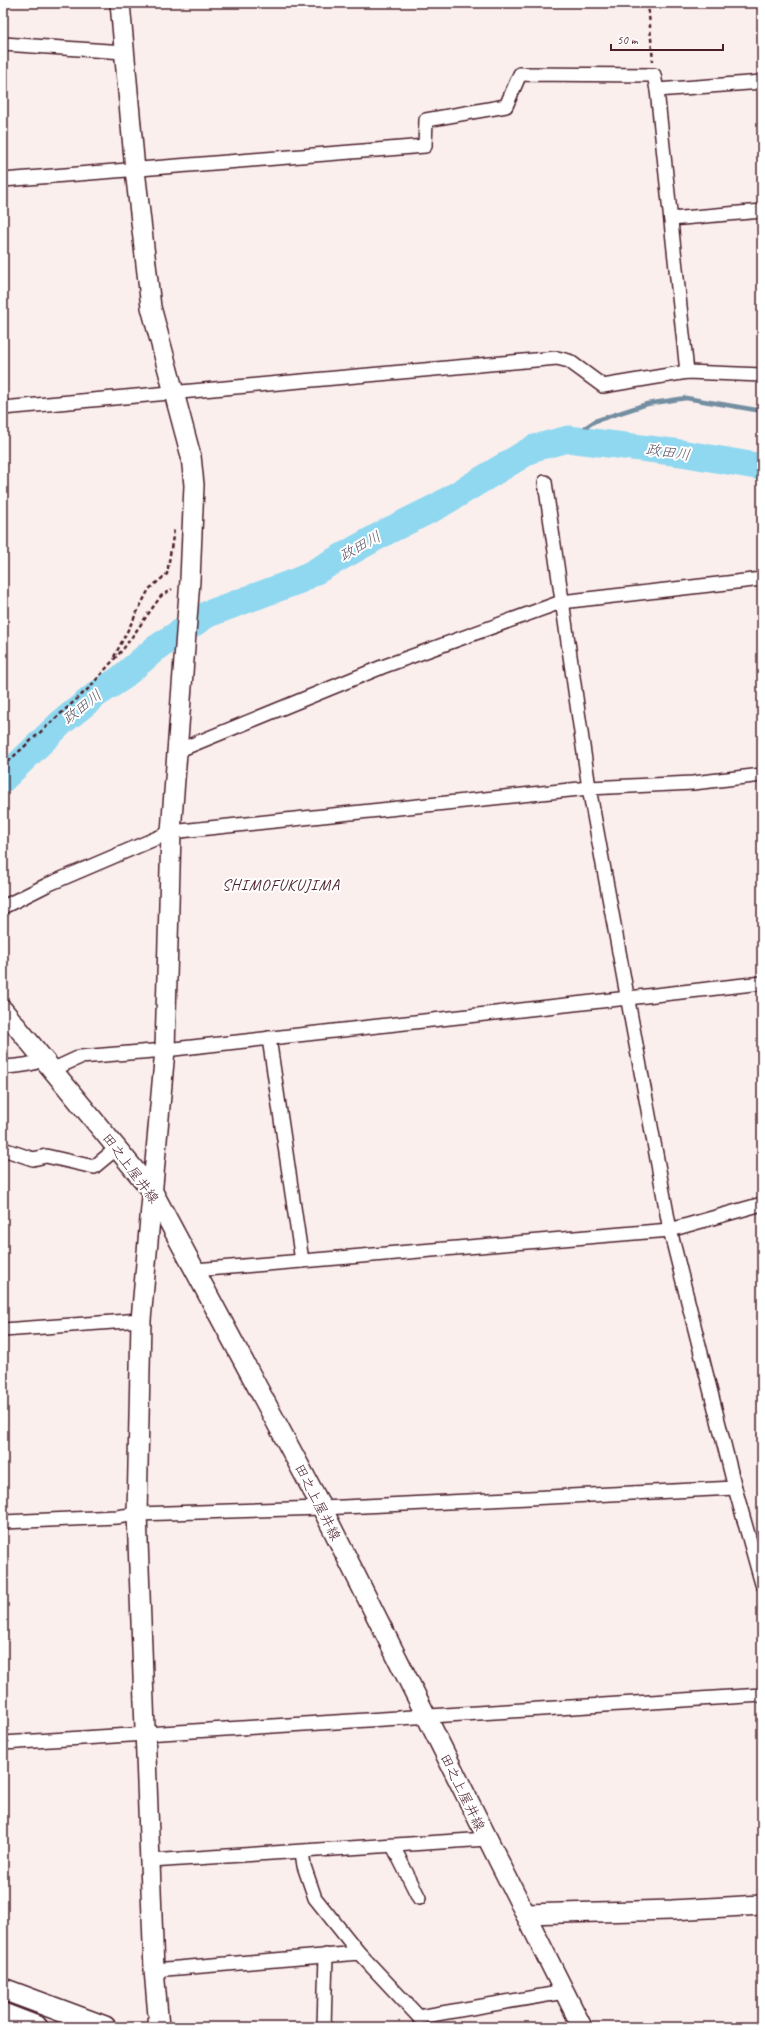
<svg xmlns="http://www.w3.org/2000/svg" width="765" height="2030" viewBox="0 0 765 2030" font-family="Caveat,'Klee One',sans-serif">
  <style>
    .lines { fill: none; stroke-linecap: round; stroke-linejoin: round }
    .stream { stroke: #738ea1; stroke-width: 4.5 }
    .river { stroke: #8fd8f0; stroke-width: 27 }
    .street-casing { stroke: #4a1f2b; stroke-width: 16 }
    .secondary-casing { stroke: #4a1f2b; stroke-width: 22 }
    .primary-casing { stroke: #4a1f2b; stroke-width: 24 }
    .path { stroke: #4a1f2b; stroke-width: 2.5; stroke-dasharray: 4 3; stroke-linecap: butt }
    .street { stroke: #fff; stroke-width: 13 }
    .secondary { stroke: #fff; stroke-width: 19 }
    .primary { stroke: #fff; stroke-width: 21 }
    .labels { text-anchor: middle; stroke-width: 4; stroke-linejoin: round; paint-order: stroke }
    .street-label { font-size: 14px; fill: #4a1f2b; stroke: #fff }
    .water-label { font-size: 15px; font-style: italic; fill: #5f5666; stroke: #fff }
    .quarter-label { font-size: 16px; letter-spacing: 1px; fill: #4a1f2b; stroke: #fff }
  </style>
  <rect width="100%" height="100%" fill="#fbefed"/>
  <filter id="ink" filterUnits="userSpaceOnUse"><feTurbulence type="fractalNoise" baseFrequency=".025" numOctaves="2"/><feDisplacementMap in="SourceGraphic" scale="8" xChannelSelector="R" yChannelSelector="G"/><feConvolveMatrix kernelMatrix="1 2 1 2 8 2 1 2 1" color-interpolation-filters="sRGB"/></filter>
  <g filter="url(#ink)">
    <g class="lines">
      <polyline class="stream" points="568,439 595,421 647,404 686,398 762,411"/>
      <polyline class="river" points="3,779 62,722 97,694 120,679 155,649 208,614 300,580 386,532 438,506 534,448 568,439 681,453 762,467"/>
      <defs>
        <g id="street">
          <polyline points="3,44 124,52"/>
          <polyline points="657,90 687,372"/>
          <polyline points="3,180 425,146 426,120 506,106 520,74 654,75 657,90 762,82"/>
          <polyline points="671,219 762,211"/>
          <polyline points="3,408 557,358 569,361 603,386 687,372 762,375"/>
          <polyline points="545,482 589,788 670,1230 735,1488 762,1584"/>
          <polyline points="177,751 382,667 561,602 762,579"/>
          <polyline points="3,907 47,885 171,832 589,788 693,783 762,775"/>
          <polyline points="269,1038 302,1261"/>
          <path d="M3,1067C17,1066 32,1066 44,1058"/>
          <polyline points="54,1069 80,1057 165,1050 762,983"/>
          <polyline points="3,1149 33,1159 46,1156 94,1167 117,1148"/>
          <polyline points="195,1270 670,1230 762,1204"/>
          <polyline points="3,1330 141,1320"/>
          <polyline points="3,1522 117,1517 137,1514 322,1508 735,1488"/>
          <polyline points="3,1743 762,1695"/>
          <polyline points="393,1846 419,1898"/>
          <polyline points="302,1852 304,1866 315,1898 359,1953"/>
          <polyline points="151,1861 487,1839"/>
          <polyline points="154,1970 359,1953 419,2017"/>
          <polyline points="419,2017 564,1992"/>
          <polyline points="324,2027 326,1955"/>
        </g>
        <g id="secondary">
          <polyline points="120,3 135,170 151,307 191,456 194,485 190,580 171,832 165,1050 141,1320 137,1514 154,1970 159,2027"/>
          <polyline points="3,1010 153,1192 322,1508 582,2027"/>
          <polyline points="525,1914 672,1910 762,1905"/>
        </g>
        <g id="primary">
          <polyline points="3,1989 105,2027"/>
          <polyline points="3,2014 37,2027"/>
        </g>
      </defs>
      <use href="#street" class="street-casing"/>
      <use href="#secondary" class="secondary-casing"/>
      <use href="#primary" class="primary-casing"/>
      <g class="path">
        <polyline points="648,3 653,62"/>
        <polyline points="114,657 149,589 167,574 174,530"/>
        <polyline points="3,766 89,688 124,648 161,596 172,589"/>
      </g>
      <use href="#street" class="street"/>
      <use href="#secondary" class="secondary"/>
      <use href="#primary" class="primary"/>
    </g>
  </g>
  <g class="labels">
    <g class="street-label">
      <text transform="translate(131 1168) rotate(53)" y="5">田之上屋井線</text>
      <text transform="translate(318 1502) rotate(63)" y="5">田之上屋井線</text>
      <text transform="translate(463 1792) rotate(64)" y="5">田之上屋井線</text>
    </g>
    <g class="water-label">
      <text transform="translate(668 452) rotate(8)" y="5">政田川</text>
      <text transform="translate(360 546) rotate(-29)" y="5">政田川</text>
      <text transform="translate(82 707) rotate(-38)" y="5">政田川</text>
    </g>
    <g class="quarter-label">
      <text x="281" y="890">SHIMOFUKUJIMA</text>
    </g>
  </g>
  <rect width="765" height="2030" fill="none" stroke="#fff" stroke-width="16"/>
  <rect x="8" y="8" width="749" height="2014" fill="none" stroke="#4a1f2b" stroke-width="1.5" filter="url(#ink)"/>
  <path d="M611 44v6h112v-6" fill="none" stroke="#4a1f2b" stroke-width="2"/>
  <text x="617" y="44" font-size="12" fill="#4a1f2b" stroke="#ffffff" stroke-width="3" paint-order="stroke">50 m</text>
</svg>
